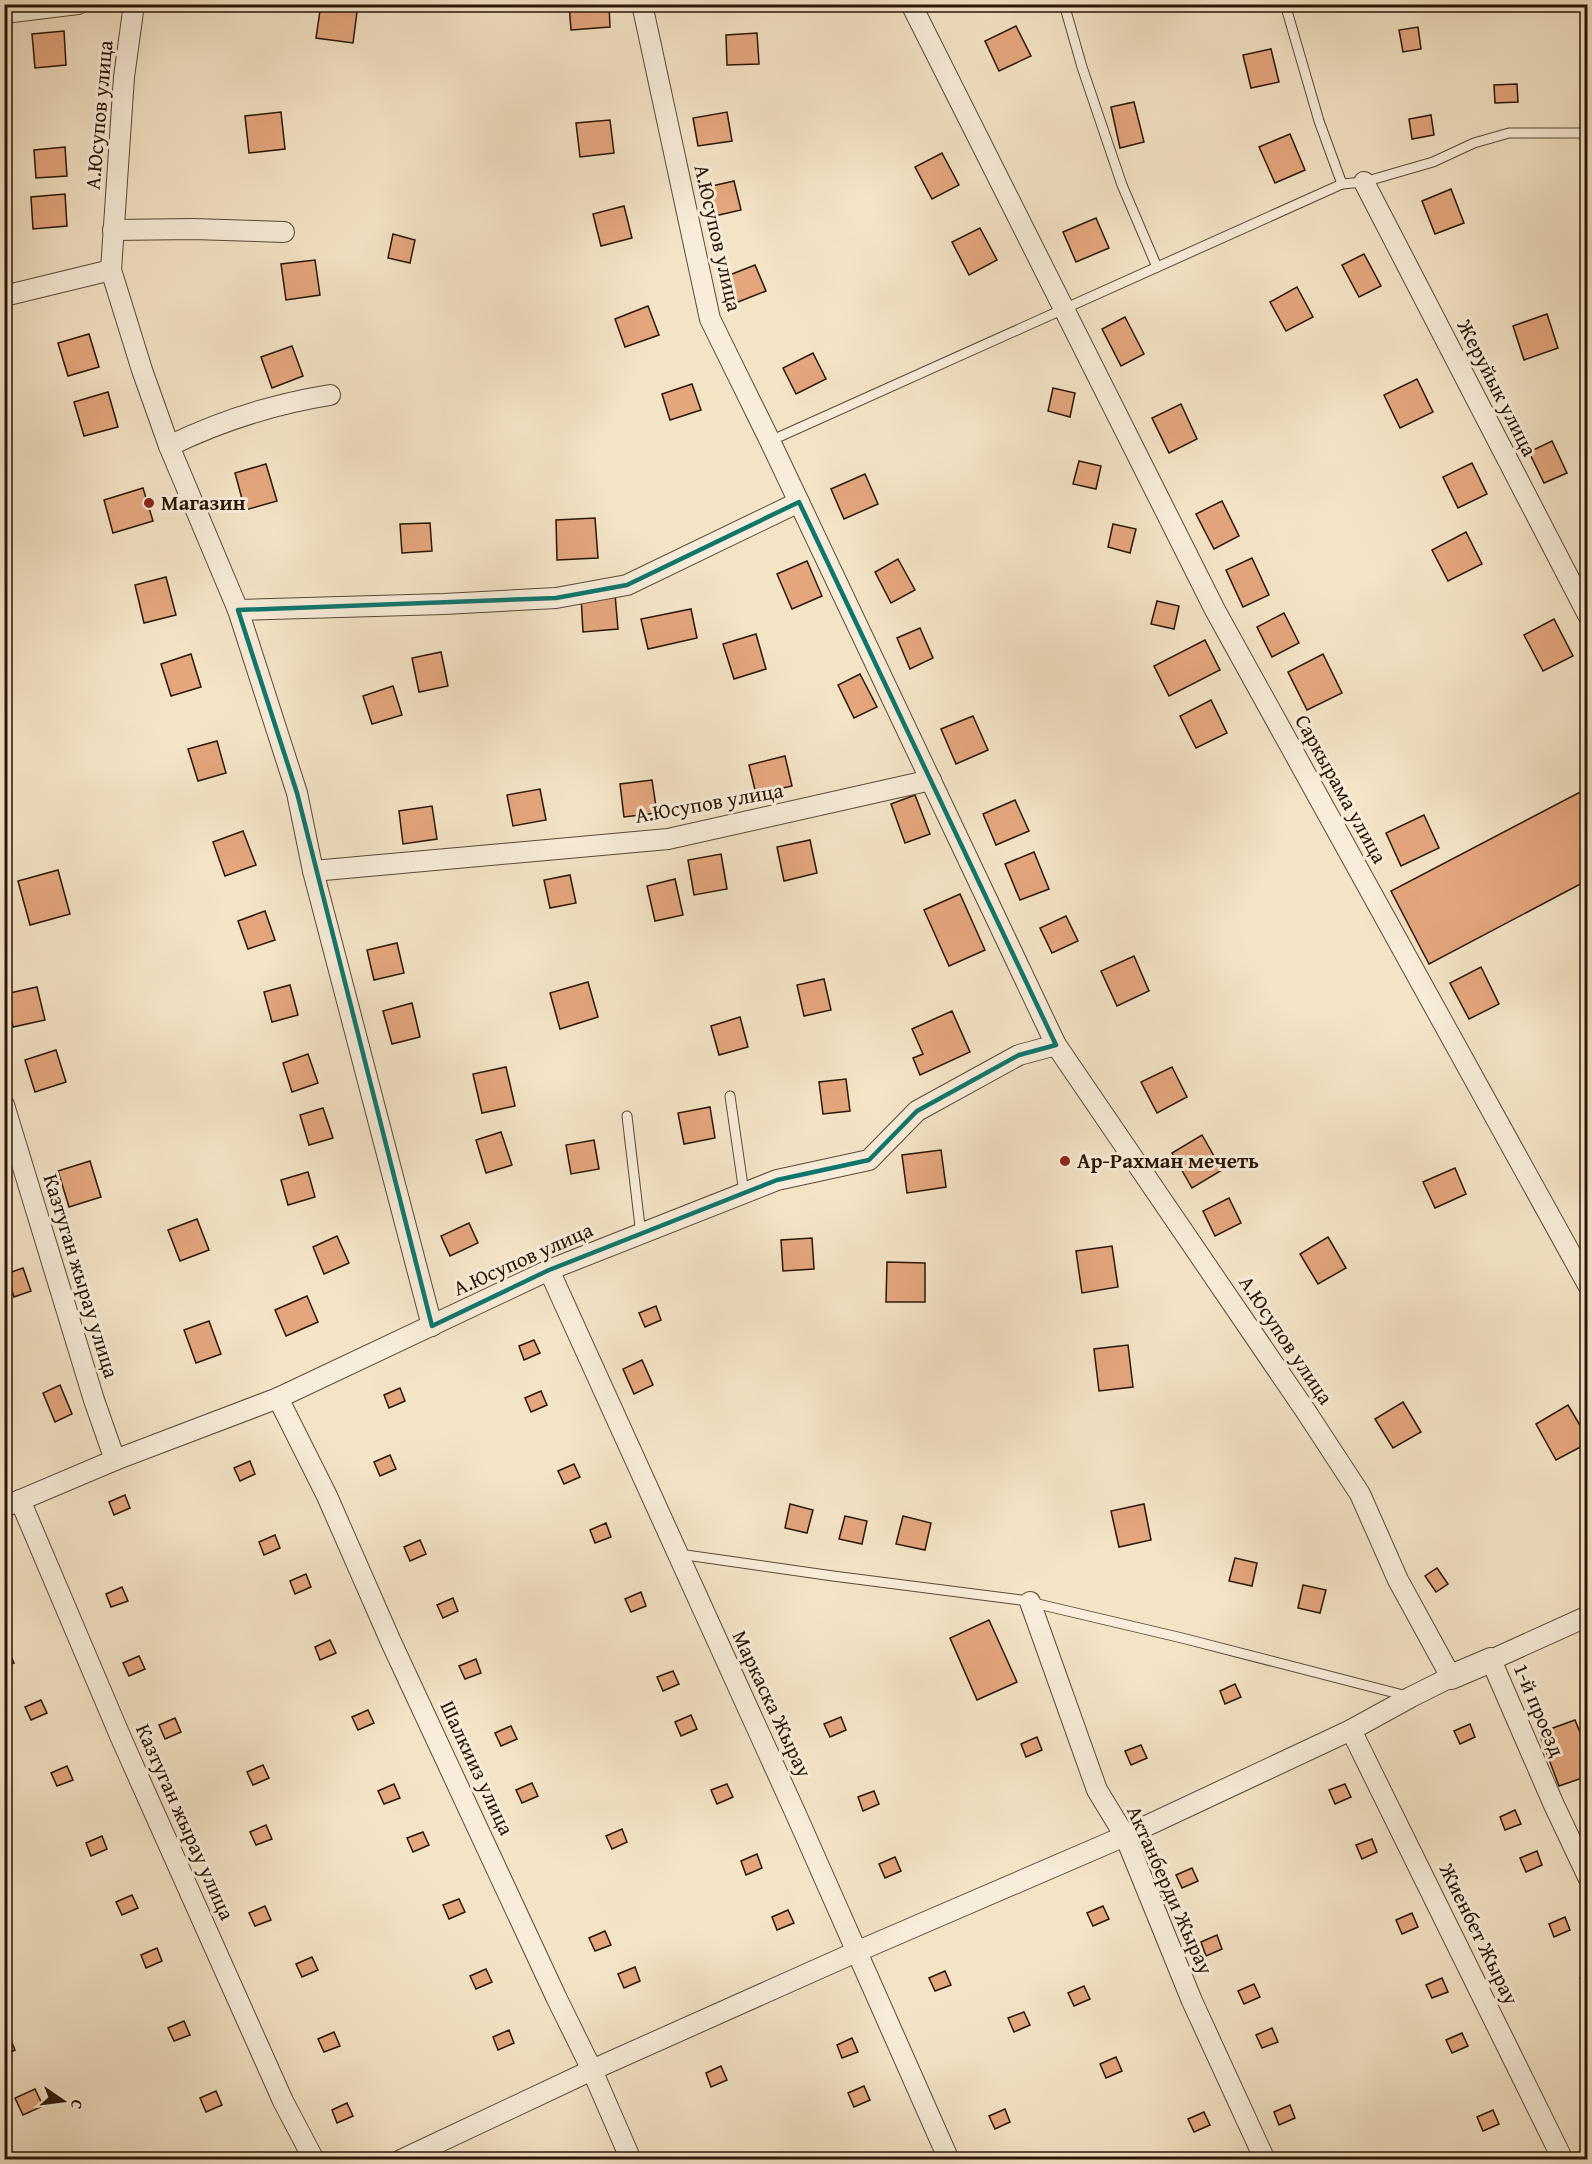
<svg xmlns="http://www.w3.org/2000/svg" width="1592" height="2164" viewBox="0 0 1592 2164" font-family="'Gentium Book Plus',serif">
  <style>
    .building { fill: #e5a67e; stroke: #281606; stroke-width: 1.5 }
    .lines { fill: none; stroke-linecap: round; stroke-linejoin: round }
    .service-casing { stroke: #5b4a36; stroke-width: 11 }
    .minor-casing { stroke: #5b4a36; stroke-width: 22 }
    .tertiary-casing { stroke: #5b4a36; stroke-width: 26 }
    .service { stroke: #f8edda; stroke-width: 9 }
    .minor { stroke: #f8edda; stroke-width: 20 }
    .tertiary { stroke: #f8edda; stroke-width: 24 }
    .marked { fill: none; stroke: #0f766e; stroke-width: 4.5; stroke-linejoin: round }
    .poi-dot { fill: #8f2418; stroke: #f8edda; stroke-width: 2 }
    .labels { text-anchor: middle; stroke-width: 6; stroke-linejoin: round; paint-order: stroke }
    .street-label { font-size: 21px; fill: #281606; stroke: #f8edda }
    .poi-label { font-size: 21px; font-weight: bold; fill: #281606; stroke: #f8edda; text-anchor: start }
  </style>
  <rect width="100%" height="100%" fill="#f4e4c6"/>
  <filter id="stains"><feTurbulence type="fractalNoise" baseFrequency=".00333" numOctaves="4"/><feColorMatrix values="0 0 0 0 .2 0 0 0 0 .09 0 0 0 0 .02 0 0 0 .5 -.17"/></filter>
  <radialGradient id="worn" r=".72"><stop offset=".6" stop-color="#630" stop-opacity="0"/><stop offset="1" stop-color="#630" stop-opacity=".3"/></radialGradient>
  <g class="building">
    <polygon points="321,4 358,4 353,43 316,38"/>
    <polygon points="569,4 609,4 610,27 571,30"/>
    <polygon points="1016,26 1031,56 999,71 985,41"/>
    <polygon points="1418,27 1421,49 1403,52 1399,30"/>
    <polygon points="64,31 66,65 35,68 32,34"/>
    <polygon points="757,33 759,64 727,65 726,35"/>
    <polygon points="1271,49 1279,82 1251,88 1243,55"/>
    <polygon points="1517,84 1518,102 1495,103 1494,85"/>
    <polygon points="1134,102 1144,142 1120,148 1111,107"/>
    <polygon points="281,112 285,149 249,153 245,116"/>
    <polygon points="727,112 732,141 698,146 693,118"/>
    <polygon points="1431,115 1434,135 1412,139 1409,119"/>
    <polygon points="610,120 614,153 580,157 576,123"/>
    <polygon points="1290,134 1305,170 1275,183 1259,147"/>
    <polygon points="65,147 67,176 36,178 34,150"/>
    <polygon points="942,153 959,185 932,199 915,167"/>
    <polygon points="734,181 741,210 710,217 703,188"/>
    <polygon points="1451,189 1464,223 1435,234 1422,201"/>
    <polygon points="65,194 67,226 33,229 31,197"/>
    <polygon points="624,206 632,238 601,246 593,214"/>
    <polygon points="1096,218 1109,248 1076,262 1063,232"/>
    <polygon points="980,228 997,260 969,275 952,242"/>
    <polygon points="393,234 415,240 410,263 388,258"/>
    <polygon points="1364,254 1381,286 1359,297 1342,265"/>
    <polygon points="315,260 320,295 286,300 281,264"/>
    <polygon points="755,265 766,291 738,302 727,276"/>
    <polygon points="1297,287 1313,317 1286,331 1270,302"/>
    <polygon points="648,306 659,335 625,347 615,319"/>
    <polygon points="1547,314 1558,348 1524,360 1513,326"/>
    <polygon points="1125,317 1144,354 1121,366 1102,329"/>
    <polygon points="89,334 99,367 68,376 58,343"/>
    <polygon points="292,346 303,376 272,388 261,357"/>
    <polygon points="813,353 826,379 796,394 783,368"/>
    <polygon points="1417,379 1433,412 1400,428 1384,395"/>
    <polygon points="692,384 701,410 670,420 662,394"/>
    <polygon points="1053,388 1075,393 1070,417 1048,411"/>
    <polygon points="108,392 118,427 84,436 74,402"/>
    <polygon points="1181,404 1197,439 1169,453 1152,418"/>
    <polygon points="1552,441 1567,473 1544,483 1529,452"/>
    <polygon points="1079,461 1101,466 1096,489 1073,484"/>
    <polygon points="1472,463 1487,494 1458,508 1443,477"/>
    <polygon points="266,464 277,501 245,510 235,473"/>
    <polygon points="865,474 878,504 844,519 831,489"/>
    <polygon points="143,488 153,521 113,533 104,500"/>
    <polygon points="1222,501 1239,536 1214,549 1196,514"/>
    <polygon points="595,518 598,558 557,560 556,520"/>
    <polygon points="430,523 432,551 402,553 400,524"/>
    <polygon points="1113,524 1136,529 1130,553 1108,547"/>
    <polygon points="1466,532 1482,564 1448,581 1432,550"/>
    <polygon points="1252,558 1269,595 1243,607 1226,570"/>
    <polygon points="898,559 915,590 891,603 875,572"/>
    <polygon points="807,561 822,596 792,609 777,574"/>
    <polygon points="166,577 176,615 144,623 135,585"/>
    <polygon points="615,594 618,629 583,632 581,596"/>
    <polygon points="1157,601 1179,606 1174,629 1151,624"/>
    <polygon points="691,609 697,638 648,649 641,619"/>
    <polygon points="1284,613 1299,643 1272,657 1257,627"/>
    <polygon points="1554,619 1573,656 1543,671 1524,635"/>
    <polygon points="920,628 933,658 910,669 897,638"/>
    <polygon points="756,634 766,669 734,679 723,644"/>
    <polygon points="1205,640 1220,670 1169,696 1154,666"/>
    <polygon points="441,652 448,686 419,692 412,658"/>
    <polygon points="191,654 201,687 171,696 161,664"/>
    <polygon points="1323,654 1342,693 1307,710 1288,672"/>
    <polygon points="860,674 877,707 854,718 838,685"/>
    <polygon points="393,686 402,715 372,724 363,696"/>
    <polygon points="1211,700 1227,733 1196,748 1180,716"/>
    <polygon points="973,716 988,750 956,764 941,729"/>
    <polygon points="217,741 226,773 198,781 188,749"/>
    <polygon points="785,756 792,786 756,794 749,765"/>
    <polygon points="652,780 657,813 624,817 620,784"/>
    <polygon points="1588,788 1588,880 1429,964 1391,891"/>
    <polygon points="540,789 546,820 513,826 507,795"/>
    <polygon points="915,795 930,834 905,843 891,804"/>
    <polygon points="1015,800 1029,831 996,845 983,814"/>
    <polygon points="432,806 437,839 403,844 399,811"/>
    <polygon points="1424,815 1439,848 1401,866 1386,833"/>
    <polygon points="243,831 256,865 225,876 213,842"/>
    <polygon points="810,840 817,873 784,881 777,847"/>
    <polygon points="1034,852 1049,889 1020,900 1005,864"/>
    <polygon points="721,854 727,889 694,895 688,860"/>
    <polygon points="58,870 70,914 30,925 18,881"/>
    <polygon points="570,875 576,903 550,908 544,880"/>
    <polygon points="675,879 683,915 655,921 647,886"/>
    <polygon points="960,894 985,950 949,966 924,910"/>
    <polygon points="265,911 275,940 248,949 238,921"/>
    <polygon points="1066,916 1078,941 1052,953 1040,928"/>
    <polygon points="397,943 404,973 374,980 367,950"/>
    <polygon points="1134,956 1149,991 1117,1006 1101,971"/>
    <polygon points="1481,967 1499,1004 1469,1019 1450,983"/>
    <polygon points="824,979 831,1010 804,1016 797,985"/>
    <polygon points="588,982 598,1017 560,1029 550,993"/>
    <polygon points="290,985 298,1015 272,1022 264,992"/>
    <polygon points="37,987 45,1020 13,1027 5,994"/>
    <polygon points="412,1003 420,1037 392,1044 383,1011"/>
    <polygon points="952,1011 970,1052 920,1075 913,1058 923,1054 912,1029"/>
    <polygon points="740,1017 748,1047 719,1055 711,1026"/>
    <polygon points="56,1050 66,1082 35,1092 25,1060"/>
    <polygon points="308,1054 318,1083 292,1092 283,1063"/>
    <polygon points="506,1067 515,1106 482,1113 473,1074"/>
    <polygon points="1172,1067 1187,1097 1157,1113 1141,1082"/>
    <polygon points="846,1079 850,1111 823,1114 819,1082"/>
    <polygon points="710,1107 715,1138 684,1144 678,1113"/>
    <polygon points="323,1108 333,1138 309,1145 300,1115"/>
    <polygon points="501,1132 512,1165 486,1173 476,1140"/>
    <polygon points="1202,1135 1222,1170 1192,1188 1172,1153"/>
    <polygon points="594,1140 599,1169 571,1174 566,1145"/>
    <polygon points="941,1150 946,1187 907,1193 902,1155"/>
    <polygon points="90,1161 101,1197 69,1207 58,1171"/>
    <polygon points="1455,1168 1466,1194 1435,1208 1423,1182"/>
    <polygon points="308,1172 315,1197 288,1205 281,1180"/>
    <polygon points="1229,1198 1241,1223 1215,1236 1203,1211"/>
    <polygon points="197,1219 209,1250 180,1261 168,1230"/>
    <polygon points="469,1223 478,1243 450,1256 441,1236"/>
    <polygon points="337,1236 349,1263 324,1274 313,1247"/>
    <polygon points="1328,1237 1346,1268 1318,1284 1300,1254"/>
    <polygon points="812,1238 814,1269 783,1271 781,1240"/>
    <polygon points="1112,1246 1118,1287 1082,1293 1076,1251"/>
    <polygon points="887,1262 925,1263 925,1302 886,1302"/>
    <polygon points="23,1268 31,1291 14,1297 6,1274"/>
    <polygon points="307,1296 318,1322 286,1336 275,1310"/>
    <polygon points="656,1306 661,1320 645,1327 639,1313"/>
    <polygon points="209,1321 221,1354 196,1363 184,1330"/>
    <polygon points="534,1340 540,1353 524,1360 519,1346"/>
    <polygon points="1128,1345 1133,1387 1099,1391 1094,1349"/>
    <polygon points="642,1360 653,1385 634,1394 623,1369"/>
    <polygon points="60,1385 72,1414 55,1422 43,1393"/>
    <polygon points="400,1388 405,1401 389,1408 384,1395"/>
    <polygon points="541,1391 547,1405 531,1412 525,1398"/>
    <polygon points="1403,1402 1421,1432 1393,1448 1375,1419"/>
    <polygon points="1568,1405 1588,1439 1588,1443 1556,1460 1536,1424"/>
    <polygon points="390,1455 396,1469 380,1476 374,1462"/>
    <polygon points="250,1461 255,1474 240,1481 234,1468"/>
    <polygon points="574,1464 580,1477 564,1484 558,1471"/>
    <polygon points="125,1495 130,1508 114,1515 109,1502"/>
    <polygon points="790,1504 813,1510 807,1533 785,1528"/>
    <polygon points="1144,1504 1151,1540 1119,1547 1111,1511"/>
    <polygon points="845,1516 867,1521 862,1544 839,1539"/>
    <polygon points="903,1516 931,1523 925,1550 896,1544"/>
    <polygon points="606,1523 611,1537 595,1543 590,1530"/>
    <polygon points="275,1535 280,1548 264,1555 259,1542"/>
    <polygon points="420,1540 426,1554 410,1561 404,1547"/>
    <polygon points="1235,1558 1257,1563 1252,1586 1229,1581"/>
    <polygon points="1437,1568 1448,1584 1436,1592 1425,1576"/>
    <polygon points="306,1574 311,1587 295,1594 290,1581"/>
    <polygon points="1303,1585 1326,1590 1320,1613 1298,1608"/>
    <polygon points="122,1587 128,1601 111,1607 106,1594"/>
    <polygon points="641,1592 646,1606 631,1612 625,1599"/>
    <polygon points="453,1598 458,1611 443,1618 437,1605"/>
    <polygon points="989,1620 1017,1682 977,1700 950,1638"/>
    <polygon points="330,1640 336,1653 320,1660 315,1647"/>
    <polygon points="8,1650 14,1663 4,1667 4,1651"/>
    <polygon points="139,1656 145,1669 129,1676 123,1663"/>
    <polygon points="476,1659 481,1673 465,1679 459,1666"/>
    <polygon points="673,1671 679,1684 663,1691 657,1677"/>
    <polygon points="1235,1684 1241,1697 1225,1704 1220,1691"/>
    <polygon points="41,1700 47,1713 31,1720 25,1707"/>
    <polygon points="368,1710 374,1723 358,1730 352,1717"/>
    <polygon points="691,1715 697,1729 681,1736 675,1722"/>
    <polygon points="841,1717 846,1730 830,1737 824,1724"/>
    <polygon points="175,1718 181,1732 165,1739 159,1725"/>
    <polygon points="1575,1720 1588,1752 1588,1776 1559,1786 1539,1733"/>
    <polygon points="1470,1724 1475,1737 1460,1744 1454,1731"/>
    <polygon points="511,1726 517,1739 501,1746 495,1733"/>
    <polygon points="1037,1737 1042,1750 1026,1757 1021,1744"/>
    <polygon points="1141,1745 1147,1758 1131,1765 1125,1751"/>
    <polygon points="263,1765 269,1778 253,1785 247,1772"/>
    <polygon points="67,1766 73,1780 57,1786 51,1773"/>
    <polygon points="532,1783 538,1796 522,1803 516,1790"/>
    <polygon points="394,1784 400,1798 384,1804 378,1791"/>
    <polygon points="727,1784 733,1797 717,1804 711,1790"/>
    <polygon points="1345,1784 1351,1797 1335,1804 1329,1790"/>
    <polygon points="874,1791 879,1804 863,1811 858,1797"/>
    <polygon points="1515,1810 1521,1824 1505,1830 1500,1817"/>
    <polygon points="266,1825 272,1839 256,1845 250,1832"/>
    <polygon points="622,1829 627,1842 612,1849 606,1836"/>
    <polygon points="423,1832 429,1845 413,1852 407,1838"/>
    <polygon points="102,1836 107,1849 91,1856 86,1843"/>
    <polygon points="1372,1839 1377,1852 1362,1859 1356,1845"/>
    <polygon points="1537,1851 1542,1865 1526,1872 1520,1858"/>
    <polygon points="757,1854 762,1868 746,1875 741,1861"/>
    <polygon points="895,1857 901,1871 885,1878 879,1864"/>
    <polygon points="1192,1868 1198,1881 1182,1888 1176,1875"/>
    <polygon points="132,1895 138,1908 122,1915 116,1902"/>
    <polygon points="459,1899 465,1912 449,1919 443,1905"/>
    <polygon points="265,1906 271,1920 255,1926 249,1913"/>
    <polygon points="1103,1906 1109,1919 1093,1926 1087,1913"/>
    <polygon points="788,1910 794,1923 777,1930 772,1917"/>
    <polygon points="1412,1913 1418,1927 1402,1934 1396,1920"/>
    <polygon points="1565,1917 1570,1930 1554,1937 1549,1924"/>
    <polygon points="605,1931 611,1945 595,1951 589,1938"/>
    <polygon points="1217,1935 1222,1949 1206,1956 1201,1942"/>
    <polygon points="157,1948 162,1961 146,1968 141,1955"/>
    <polygon points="312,1957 318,1970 302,1977 296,1964"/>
    <polygon points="635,1967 640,1981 624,1988 618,1974"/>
    <polygon points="486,1969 492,1982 476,1989 470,1976"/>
    <polygon points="945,1971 951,1985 935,1991 929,1978"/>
    <polygon points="1588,1975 1588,1991 1586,1992 1580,1978"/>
    <polygon points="1442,1978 1448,1992 1432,1998 1426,1985"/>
    <polygon points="1254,1984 1260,1997 1244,2004 1238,1991"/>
    <polygon points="1084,1986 1090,1999 1074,2006 1068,1993"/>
    <polygon points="1024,2012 1030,2025 1014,2032 1008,2018"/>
    <polygon points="184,2021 190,2035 174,2041 168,2028"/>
    <polygon points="1272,2028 1278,2042 1262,2048 1256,2035"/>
    <polygon points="509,2030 514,2043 498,2050 493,2037"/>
    <polygon points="334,2032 340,2046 324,2052 318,2039"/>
    <polygon points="8,2033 15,2050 4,2055 4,2035"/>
    <polygon points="1462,2033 1468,2046 1452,2053 1446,2040"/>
    <polygon points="852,2038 858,2052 842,2058 837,2045"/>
    <polygon points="1116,2057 1122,2071 1106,2078 1100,2064"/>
    <polygon points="721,2066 727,2080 711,2087 706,2073"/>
    <polygon points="864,2086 870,2100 854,2107 848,2093"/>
    <polygon points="35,2089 43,2106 23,2115 15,2098"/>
    <polygon points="216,2091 222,2105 206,2112 200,2098"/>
    <polygon points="347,2103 353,2116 337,2123 332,2110"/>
    <polygon points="1290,2105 1295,2118 1279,2125 1274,2112"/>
    <polygon points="1005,2109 1010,2122 995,2129 989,2116"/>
    <polygon points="1493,2110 1499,2124 1483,2131 1477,2117"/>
    <polygon points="1204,2112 1210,2125 1194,2132 1188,2119"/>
  </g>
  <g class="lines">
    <defs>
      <g id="service">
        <polyline points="1064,4 1082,67 1122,185 1157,267"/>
        <polyline points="1285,4 1319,121 1342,184"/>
        <polyline points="770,441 1342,184 1364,182 1433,162 1474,143 1509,133 1588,133"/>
        <polyline points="730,1096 744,1193"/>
        <polyline points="627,1116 641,1235"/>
        <polyline points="679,1554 833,1576 1021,1600 1182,1638 1407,1696"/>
      </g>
      <g id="minor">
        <polyline points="134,4 124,77 111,270 142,370 169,446 238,610 297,793 313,871 432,1326"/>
        <polyline points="911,4 1215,610 1588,1285"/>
        <polyline points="4,13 78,4"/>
        <polyline points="1364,182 1588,615"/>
        <polyline points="113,230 193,229 284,232"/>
        <polyline points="4,296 111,270"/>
        <path d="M169,446C220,421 274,404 330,395"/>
        <polyline points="238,610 444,604 556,598 627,585 799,502"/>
        <polyline points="313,871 668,839 931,780"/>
        <polyline points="4,1105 94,1400 115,1460"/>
        <polyline points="549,1270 795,1812 949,2160"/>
        <polyline points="278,1398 327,1496 391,1642 557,1999 592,2070 631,2160"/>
        <polyline points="20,1500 121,1738 283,2101 314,2160"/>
        <polyline points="4,1507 115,1460 278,1398 549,1270 777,1180 869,1160 917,1111 1019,1055 1056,1045"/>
        <polyline points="1030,1602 1097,1790 1125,1836 1192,2001 1265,2160"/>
        <polyline points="1588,1616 1491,1660 1554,1805 1588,1877"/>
        <polyline points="1351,1730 1563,2160"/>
        <polyline points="401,2160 592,2070 856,1952 1125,1836 1351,1730 1411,1697 1451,1677 1398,1580 1360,1494 1305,1410 1056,1045 770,441 710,319 642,4"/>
      </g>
      <polyline id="tertiary" points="1451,1677 1491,1660"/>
    </defs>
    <use href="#service" class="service-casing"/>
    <use href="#minor" class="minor-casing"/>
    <use href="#tertiary" class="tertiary-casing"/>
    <use href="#service" class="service"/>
    <use href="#minor" class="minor"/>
    <use href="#tertiary" class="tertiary"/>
  </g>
  <path class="marked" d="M799,502L1056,1045L1019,1055L917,1111L869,1160L777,1180L549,1270L432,1326L297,793L238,610L556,598L627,585Z"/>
  <g class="poi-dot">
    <circle cx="149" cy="503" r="6"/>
    <circle cx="1065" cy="1161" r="6"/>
  </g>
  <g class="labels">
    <g class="street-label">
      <text transform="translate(99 115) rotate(-85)" y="7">А.Юсупов улица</text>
      <text transform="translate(718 238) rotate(77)" y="7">А.Юсупов улица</text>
      <text transform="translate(1497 388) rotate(63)" y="7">Жеруйык улица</text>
      <text transform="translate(1341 789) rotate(61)" y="7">Саркырама улица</text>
      <text transform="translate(709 803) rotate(-10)" y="7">А.Юсупов улица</text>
      <text transform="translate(523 1259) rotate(-24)" y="7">А.Юсупов улица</text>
      <text transform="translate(81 1276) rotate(73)" y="7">Казтуган жырау улица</text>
      <text transform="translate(1286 1340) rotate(56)" y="7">А.Юсупов улица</text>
      <text transform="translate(772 1704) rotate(65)" y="7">Маркаска Жырау</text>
      <text transform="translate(1539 1710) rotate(67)" y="7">1-й проезд</text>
      <text transform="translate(477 1768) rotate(65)" y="7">Шалкииз улица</text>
      <text transform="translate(185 1822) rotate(66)" y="7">Казтуган жырау улица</text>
      <text transform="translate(1170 1890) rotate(66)" y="7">Актанберди Жырау</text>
      <text transform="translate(1479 1934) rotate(64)" y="7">Жиенбет Жырау</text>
    </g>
    <g class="poi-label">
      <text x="161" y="510">Магазин</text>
      <text x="1077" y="1168">Ар-Рахман мечеть</text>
    </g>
  </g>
  <rect width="1592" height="2164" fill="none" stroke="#f4e4c6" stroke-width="24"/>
  <rect x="6" y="6" width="1580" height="2152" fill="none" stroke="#281606" stroke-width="3"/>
  <rect x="12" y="12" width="1568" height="2140" fill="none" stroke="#281606" stroke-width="1.5"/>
  <g transform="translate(63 2101) rotate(104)" stroke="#f8edda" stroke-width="4.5" paint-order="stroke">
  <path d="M0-4.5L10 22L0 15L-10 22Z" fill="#281606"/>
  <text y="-9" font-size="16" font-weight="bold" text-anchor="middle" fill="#281606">С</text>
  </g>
  <rect width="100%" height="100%" filter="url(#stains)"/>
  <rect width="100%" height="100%" fill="url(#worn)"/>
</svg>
